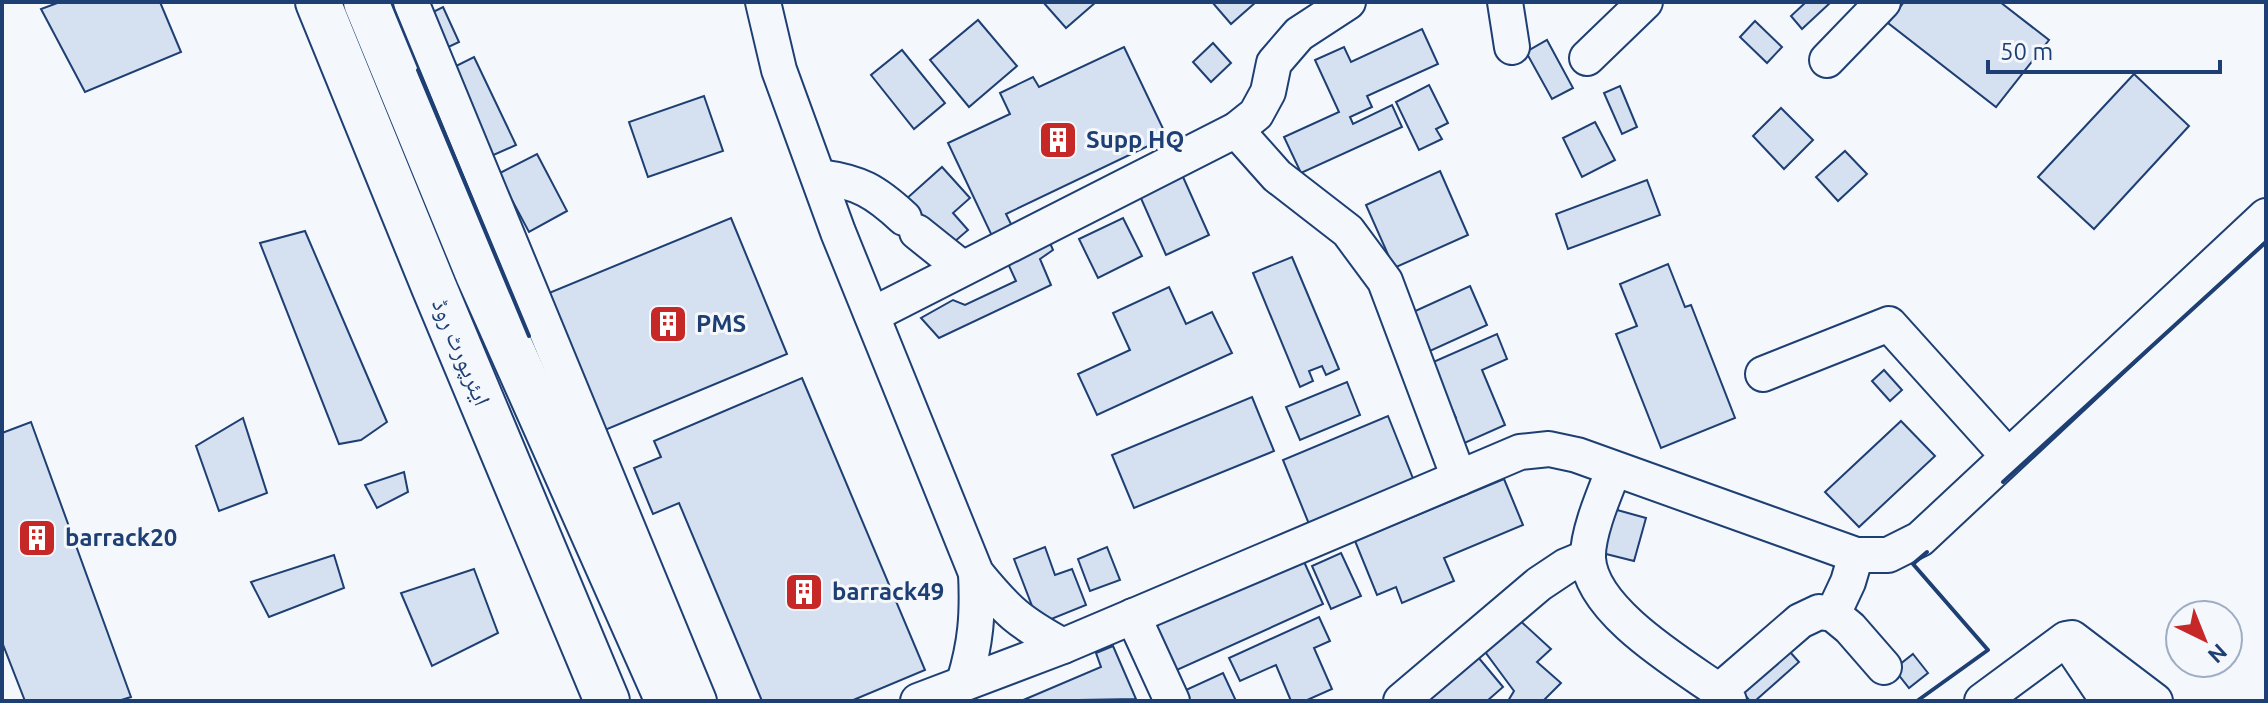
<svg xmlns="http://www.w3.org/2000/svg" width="2268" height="703" viewBox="0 0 2268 703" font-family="Ubuntu,'Noto Naskh Arabic',sans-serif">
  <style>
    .building { fill: #d5e0f0; stroke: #1d3f73; stroke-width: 2 }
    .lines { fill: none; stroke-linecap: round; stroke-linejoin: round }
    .minor-casing { stroke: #1d3f73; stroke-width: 38 }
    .major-casing { stroke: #1d3f73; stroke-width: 48 }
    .minor { stroke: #f4f7fb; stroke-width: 34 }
    .major { stroke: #f4f7fb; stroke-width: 44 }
    .wall { stroke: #1d3f73; stroke-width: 4 }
    .labels { text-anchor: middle; stroke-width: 6; stroke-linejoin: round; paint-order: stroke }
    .poi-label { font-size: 24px; font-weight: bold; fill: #1d3f73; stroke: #f4f7fb; text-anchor: start }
    .street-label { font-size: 24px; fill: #1d3f73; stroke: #f4f7fb }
  </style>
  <rect width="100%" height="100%" fill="#f4f7fb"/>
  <g class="building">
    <polygon points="60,2 160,2 181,52 85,92 41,9"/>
    <polygon points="1043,2 1096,2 1066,28"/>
    <polygon points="1212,2 1256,2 1231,24"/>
    <polygon points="1806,2 1831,2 1802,29 1791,16"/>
    <polygon points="1904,2 2000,2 2049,40 1996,107 1888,23"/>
    <polygon points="443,7 459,42 440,51 423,17"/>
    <polygon points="978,20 1017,66 969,107 930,60"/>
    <polygon points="1755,21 1782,47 1767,63 1740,37"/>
    <polygon points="1422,29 1438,64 1367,96 1372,107 1350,117 1353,124 1392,105 1402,127 1301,173 1284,137 1339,112 1315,60 1344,47 1351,62"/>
    <polygon points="1547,40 1573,88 1552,99 1526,52"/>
    <polygon points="1213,43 1231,63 1211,82 1193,62"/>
    <polygon points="1124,47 1167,137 1006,214 1012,226 992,236 948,143 1010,114 1000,93 1033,77 1039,87"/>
    <polygon points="902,50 945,103 914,129 871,75"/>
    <polygon points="474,57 516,145 489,157 448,70"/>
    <polygon points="2134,74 2189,126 2094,229 2038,177"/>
    <polygon points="1429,85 1448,123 1436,129 1442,139 1419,150 1396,102"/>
    <polygon points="1620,86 1637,127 1622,134 1604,93"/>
    <polygon points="704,96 723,151 648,177 629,122"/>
    <polygon points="1781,108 1813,140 1784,169 1753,136"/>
    <polygon points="1595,122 1615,160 1582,177 1563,138"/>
    <polygon points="1845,151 1867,174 1838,201 1816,177"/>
    <polygon points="537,154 567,211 529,232 498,174"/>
    <polygon points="942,167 970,198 953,213 968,230 946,249 906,242 893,227 905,200"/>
    <polygon points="1179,168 1209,235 1166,255 1136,187"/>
    <polygon points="1440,171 1468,235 1394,268 1366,205"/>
    <polygon points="1647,180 1660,215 1568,249 1556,214"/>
    <polygon points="731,218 787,354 605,430 549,293"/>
    <polygon points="1123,218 1142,256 1098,278 1079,239"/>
    <polygon points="305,231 387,422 361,440 339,444 260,243"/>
    <polygon points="1047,236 1053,250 1040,259 1051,285 939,338 921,318 953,300 965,305 1016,281 1004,255"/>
    <polygon points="1292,257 1339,369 1326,375 1322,366 1309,371 1313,381 1300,387 1253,273"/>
    <polygon points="1668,264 1685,307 1691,305 1735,418 1661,448 1616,334 1637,326 1620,284"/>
    <polygon points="1470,286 1487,325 1430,351 1413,312"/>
    <polygon points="1169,287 1186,324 1212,312 1232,353 1097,415 1078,374 1130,350 1113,313"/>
    <polygon points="1497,334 1507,359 1482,370 1505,425 1460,445 1449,421 1456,418 1431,363"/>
    <polygon points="1884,370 1902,390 1890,401 1872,381"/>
    <polygon points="802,378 925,670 851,701 762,701 679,503 653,514 634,468 661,457 654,441"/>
    <polygon points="1347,382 1360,415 1300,440 1286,407"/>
    <polygon points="1252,397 1274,451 1134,508 1112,455"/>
    <polygon points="1388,416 1414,481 1309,524 1283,460"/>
    <polygon points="243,418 267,493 219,511 196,446"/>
    <polygon points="1901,421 1935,456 1859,527 1825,492"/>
    <polygon points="31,422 131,697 118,701 25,701 2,642 2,433"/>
    <polygon points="404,472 408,492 377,508 365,485"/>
    <polygon points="1504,479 1523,525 1444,558 1454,581 1402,603 1396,587 1377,595 1355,541"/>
    <polygon points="1610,508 1646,518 1634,561 1598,552"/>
    <polygon points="1045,547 1055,575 1072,569 1086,605 1039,624 1014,559"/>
    <polygon points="1107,547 1120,580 1090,591 1078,559"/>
    <polygon points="1341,553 1361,596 1331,609 1312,566"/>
    <polygon points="334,555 344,588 269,617 251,582"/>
    <polygon points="1301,555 1323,604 1168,674 1145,624"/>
    <polygon points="474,569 498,633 432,666 401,593"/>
    <polygon points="1515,616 1551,649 1537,662 1561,683 1543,701 1508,701 1514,691 1483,649"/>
    <polygon points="1319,617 1330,641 1314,648 1332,689 1305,701 1291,701 1276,665 1240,681 1229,658"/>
    <polygon points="1781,642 1799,662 1755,701 1750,701 1735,684"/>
    <polygon points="1113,646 1136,699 1021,701 1101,667 1096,653"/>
    <polygon points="1473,651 1503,687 1487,701 1415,701"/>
    <polygon points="1913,654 1928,673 1909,688 1894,669"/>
    <polygon points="1223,673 1236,701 1178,701 1175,695"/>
  </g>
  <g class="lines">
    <defs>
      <g id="minor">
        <polyline points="411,2 699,701"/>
        <path d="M763,2L779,70L838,232L976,573C1007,611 1019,622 1063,646"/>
        <polyline points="1505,2 1512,47"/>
        <polyline points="1587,58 1645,2"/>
        <polyline points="1827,60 1883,2"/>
        <polyline points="1236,130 1277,176 1348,231 1385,281 1459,478"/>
        <path d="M820,177C859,182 875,191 904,218"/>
        <polyline points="917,232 962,268"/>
        <polyline points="872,315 1236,130 1256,114 1268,92 1274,63 1299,34 1348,2"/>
        <polyline points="1763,374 1889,324 2007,455"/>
        <path d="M1614,469C1605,492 1587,533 1588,558C1591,611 1679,663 1719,691L1729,701"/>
        <polyline points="1833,614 1848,582 1856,555"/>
        <polyline points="1133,616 1172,701"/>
        <polyline points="2073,649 2108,701"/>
        <path d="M964,682C976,643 978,614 976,573"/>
        <polyline points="1719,691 1800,621 1819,612 1833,614 1850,628 1884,667"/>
        <polyline points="918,701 1063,646 1520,452 1549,449 1577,455 1856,555 1888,555 1920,539 2266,216"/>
        <polyline points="1401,701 1539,584 1566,566 1588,557"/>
        <polyline points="1982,701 2066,639 2072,638 2155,701"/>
      </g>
      <g id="major">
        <polyline points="318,2 434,287 607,701"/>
        <polyline points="366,2 478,274 668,701"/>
      </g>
    </defs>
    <use href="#minor" class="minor-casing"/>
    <use href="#major" class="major-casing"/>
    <use href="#minor" class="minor"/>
    <use href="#major" class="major"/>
    <g class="wall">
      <polyline points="418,70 529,336"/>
      <polyline points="2003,482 2266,242"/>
      <polyline points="1917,701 1988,650 1913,564 1927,552"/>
    </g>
  </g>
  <defs>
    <symbol id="building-square" viewBox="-11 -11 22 22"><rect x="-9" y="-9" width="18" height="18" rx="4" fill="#c62828" stroke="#f4f7fb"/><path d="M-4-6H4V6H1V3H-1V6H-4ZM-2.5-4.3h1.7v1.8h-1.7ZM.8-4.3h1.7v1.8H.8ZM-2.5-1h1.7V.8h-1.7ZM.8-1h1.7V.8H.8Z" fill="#fff"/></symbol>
  </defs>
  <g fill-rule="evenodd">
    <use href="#building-square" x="1036" y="118" width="44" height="44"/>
    <use href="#building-square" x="646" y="302" width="44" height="44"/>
    <use href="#building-square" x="15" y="516" width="44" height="44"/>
    <use href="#building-square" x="782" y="570" width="44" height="44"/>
  </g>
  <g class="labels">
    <g class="poi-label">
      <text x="1086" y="148">Supp HQ</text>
      <text x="696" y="332">PMS</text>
      <text x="65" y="546">barrack20</text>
      <text x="832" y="600">barrack49</text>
    </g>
    <g class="street-label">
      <text transform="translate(461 352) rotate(67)" y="8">ایئرپورٹ روڈ</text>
    </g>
  </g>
  <rect width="2268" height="703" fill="none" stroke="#1d3f73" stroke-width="8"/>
  <g transform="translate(2204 639) rotate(137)"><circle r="38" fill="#f4f7fb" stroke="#9eadc5" stroke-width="2"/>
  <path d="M0-6L14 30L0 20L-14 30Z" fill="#c62828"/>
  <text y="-12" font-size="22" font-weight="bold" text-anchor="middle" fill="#1d3f73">N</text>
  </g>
  <path d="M1988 60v12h232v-12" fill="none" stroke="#1d3f73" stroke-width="4"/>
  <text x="2000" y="60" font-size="24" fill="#1d3f73" stroke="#f4f7fb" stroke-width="6" paint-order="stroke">50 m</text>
</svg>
